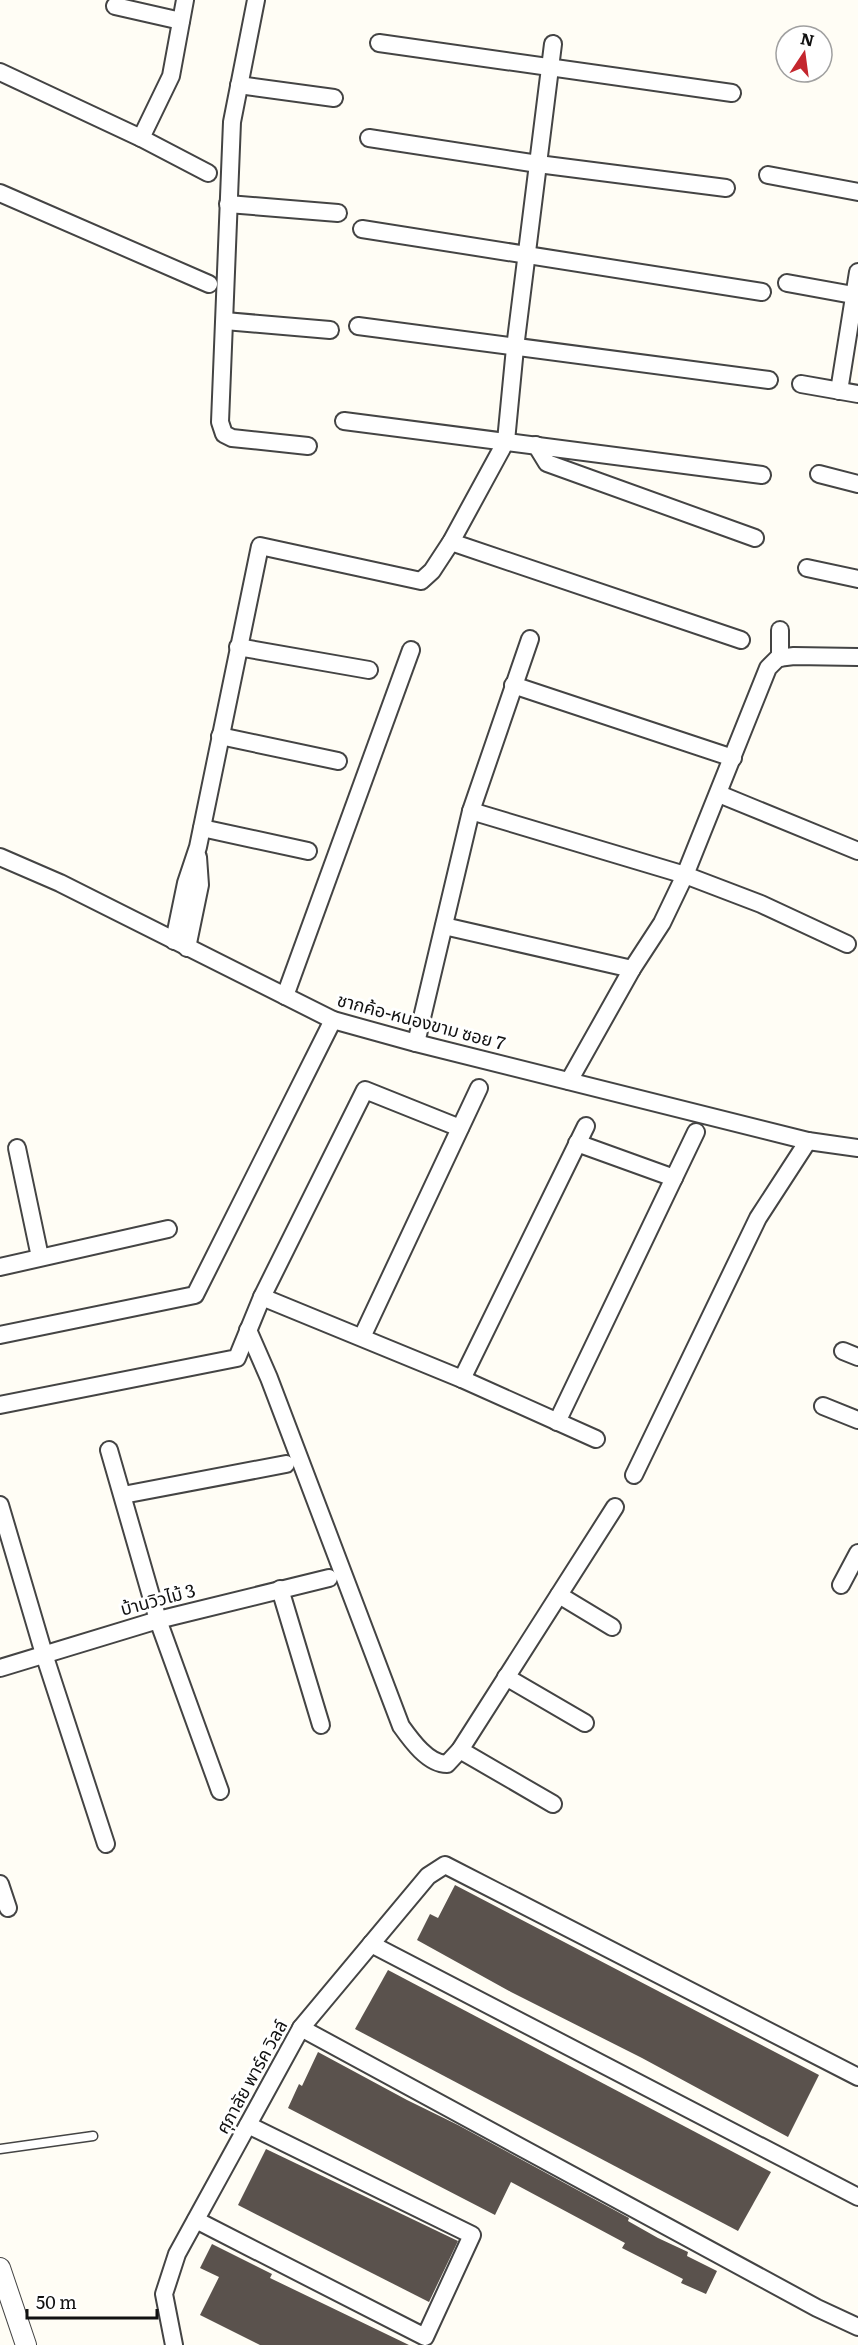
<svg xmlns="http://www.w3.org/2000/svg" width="858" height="2345" viewBox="0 0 858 2345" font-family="Literata,'Noto Sans Thai',serif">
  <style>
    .building { fill: #5a524d }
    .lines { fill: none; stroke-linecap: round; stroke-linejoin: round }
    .service-casing { stroke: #444; stroke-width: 11 }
    .minor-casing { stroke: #444; stroke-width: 20 }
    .tertiary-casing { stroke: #444; stroke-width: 22 }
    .service { stroke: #fff; stroke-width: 8 }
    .minor { stroke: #fff; stroke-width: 16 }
    .tertiary { stroke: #fff; stroke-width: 20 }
    .labels { text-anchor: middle; stroke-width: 6; stroke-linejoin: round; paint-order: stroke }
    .street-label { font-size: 18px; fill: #111; stroke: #fff }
  </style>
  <rect width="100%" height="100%" fill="#fffdf5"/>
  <g class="building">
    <polygon points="455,1885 819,2075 788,2137 642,2058 511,1992 417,1940 430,1914 438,1918"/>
    <polygon points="388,1970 771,2172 738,2231 355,2029"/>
    <polygon points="318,2052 407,2100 458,2125 629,2218 628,2221 658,2238 688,2252 687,2256 717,2271 706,2294 681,2283 683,2279 622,2248 625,2243 511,2182 495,2215 288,2108 299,2084 302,2086"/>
    <polygon points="266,2149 458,2241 429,2302 238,2205"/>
    <polygon points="212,2244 272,2274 270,2278 409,2345 260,2345 200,2315 219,2277 200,2268"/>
  </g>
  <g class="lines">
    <defs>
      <polyline id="service" points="0,2149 93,2136"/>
      <g id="minor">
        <polyline points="256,0 232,122 220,422 224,434 232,438 308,446"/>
        <polyline points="115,6 181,21"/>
        <polyline points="379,43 732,93"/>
        <polyline points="0,72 141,138 208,173"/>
        <polyline points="239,85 334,98"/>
        <polyline points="141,138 171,76 185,0"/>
        <polyline points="369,138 538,164 726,188"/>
        <polyline points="768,175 858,192"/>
        <polyline points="0,193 209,284"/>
        <polyline points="228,204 338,213"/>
        <polyline points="362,229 762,292"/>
        <polyline points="787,283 858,296"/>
        <polyline points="225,321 330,330"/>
        <polyline points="358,326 769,380"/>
        <polyline points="801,384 858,394"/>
        <polyline points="839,391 858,272"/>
        <polyline points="344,421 762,475"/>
        <polyline points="536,445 547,463 755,538"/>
        <polyline points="819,474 858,484"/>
        <polyline points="451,542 741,640"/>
        <polyline points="807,568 858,579"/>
        <polyline points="238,647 369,670"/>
        <polyline points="780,658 780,630"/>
        <polyline points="513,685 733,758"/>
        <polyline points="220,736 338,761"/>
        <polyline points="719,794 858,851"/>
        <polyline points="471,811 685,875 761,904 847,944"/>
        <polyline points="202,828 308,851"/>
        <polyline points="0,857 60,883 333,1020 416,1043 808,1141 858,1148"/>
        <polyline points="444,926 632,969"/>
        <polyline points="174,941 186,883 198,847 260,546 421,581 432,571 451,542 506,441 515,348 553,44"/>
        <polyline points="187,948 200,885 198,857"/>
        <polyline points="285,996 411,650"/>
        <polyline points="416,1043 471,811 530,639"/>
        <polyline points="569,1081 632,969 662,923 685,875 768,668 778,658 794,656 858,657"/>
        <polyline points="577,1143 674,1178"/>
        <polyline points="17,1148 40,1257"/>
        <polyline points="0,1267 168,1229"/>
        <polyline points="262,1297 462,1379 596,1439"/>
        <path d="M248,1330L269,1378L401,1726C411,1740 428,1764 447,1764L460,1750L615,1507"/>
        <polyline points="0,1335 195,1295 333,1020"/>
        <polyline points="362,1337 479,1088"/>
        <polyline points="843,1351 858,1357"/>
        <polyline points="462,1379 586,1126"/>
        <polyline points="0,1405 237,1358 262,1297 365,1090 460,1128"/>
        <polyline points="823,1406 858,1420"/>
        <polyline points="557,1422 696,1132"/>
        <polyline points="109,1450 158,1620 220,1791"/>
        <polyline points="634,1475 758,1218 808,1141"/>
        <polyline points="123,1495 286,1464"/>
        <polyline points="0,1505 44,1654 106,1844"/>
        <polyline points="841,1585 858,1553"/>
        <polyline points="280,1589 321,1725"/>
        <polyline points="559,1595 612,1627"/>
        <polyline points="0,1668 158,1620 329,1578"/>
        <polyline points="506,1677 585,1723"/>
        <polyline points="460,1750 553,1804"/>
        <polyline points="0,1884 8,1908"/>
        <polyline points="371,1944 858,2197"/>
        <polyline points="301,2028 817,2308 858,2327"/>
        <polyline points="196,2220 425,2337 472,2235 248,2125"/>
        <polyline points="174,2345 164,2294 177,2254 301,2028 428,1876 445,1865 858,2077"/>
      </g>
      <polyline id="tertiary" points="0,2268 26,2345"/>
    </defs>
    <use href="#service" class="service-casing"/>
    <use href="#minor" class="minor-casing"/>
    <use href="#tertiary" class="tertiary-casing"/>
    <use href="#service" class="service"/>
    <use href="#minor" class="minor"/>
    <use href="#tertiary" class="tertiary"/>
  </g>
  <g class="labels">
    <g class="street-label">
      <text transform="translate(421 1022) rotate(15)" y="6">ชากค้อ-หนองขาม ซอย 7</text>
      <text transform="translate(158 1600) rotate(-15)" y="6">บ้านวิวไม้ 3</text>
      <text transform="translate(252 2077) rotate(-61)" y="6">ศุภาลัย พาร์ค วิลล์</text>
    </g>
  </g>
  <g transform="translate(804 54) rotate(13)"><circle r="28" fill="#ffffff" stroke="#a0a0a0" stroke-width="1.5"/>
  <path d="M0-4.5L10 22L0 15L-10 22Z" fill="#c4262e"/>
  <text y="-9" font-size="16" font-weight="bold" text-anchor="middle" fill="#111111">N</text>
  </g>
  <path d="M27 2309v9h130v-9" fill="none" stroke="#111111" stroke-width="3"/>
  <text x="36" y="2309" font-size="18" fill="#111111" stroke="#ffffff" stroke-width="4.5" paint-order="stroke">50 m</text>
</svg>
